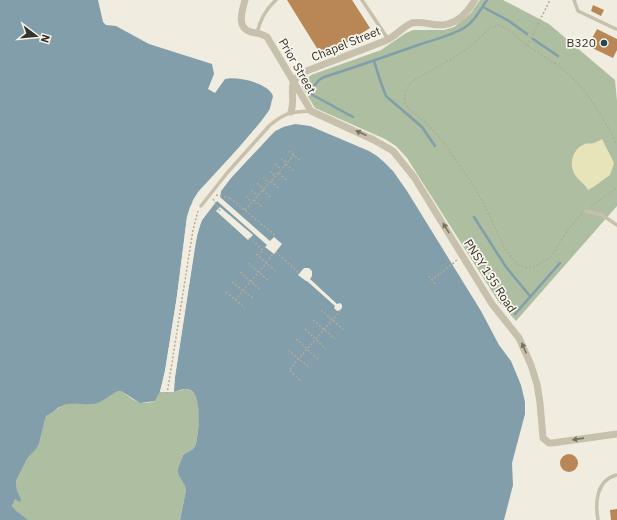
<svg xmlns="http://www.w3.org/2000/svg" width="617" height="520" viewBox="0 0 617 520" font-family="'IBM Plex Sans',sans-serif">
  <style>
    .green { fill: #adbea1 }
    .sand { fill: #e8e4ba }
    .water { fill: #819eaa }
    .pier { fill: #f0ede0 }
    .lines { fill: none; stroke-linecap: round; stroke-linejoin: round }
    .stream { stroke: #819eaa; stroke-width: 2.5 }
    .building { fill: #b98655 }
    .path { stroke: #b3aa97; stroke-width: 1.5; stroke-dasharray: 2 2; stroke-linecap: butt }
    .service { stroke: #c7c0ac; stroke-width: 3.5 }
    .minor { stroke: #c7c0ac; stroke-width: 7 }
    .oneway { fill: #777164 }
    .poi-dot { fill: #244554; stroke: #f8f6ec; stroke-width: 1.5 }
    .labels { text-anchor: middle; stroke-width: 3.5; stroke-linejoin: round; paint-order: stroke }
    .poi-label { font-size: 12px; fill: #36312a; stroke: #f8f6ec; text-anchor: end }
    .street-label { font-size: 12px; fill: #36312a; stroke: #f8f6ec }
  </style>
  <rect width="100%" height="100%" fill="#f0ede0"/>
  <g class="green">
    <polygon points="480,0 503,0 549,24 615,80 617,101 617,206 516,321 498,301 407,158 396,146 385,139 315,108 302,87 305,81 311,75 381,50 406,33 413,30 444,30 454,27 471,13"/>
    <path d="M185,389C188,389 191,390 194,393C202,403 199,434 195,446L193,449L183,455C182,461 177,468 179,475C180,480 185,484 186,490L180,520H28L14,510L12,505L15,499H21L17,490L16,481L27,459L37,448L39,444L46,416L50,414L51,412L59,408L62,405L68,403H85L119,391H121C134,400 139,406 155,401L160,392H174Z"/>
  </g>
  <path class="sand" d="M602,139L614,163L610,175C602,180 596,186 588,190C584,183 579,181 576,176C568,165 572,149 585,144C588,143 591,144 594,143C597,142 600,140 602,139Z"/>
  <g class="water">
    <path d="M0,0H98L103,22L106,25L116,26L149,44L212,64L214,74L208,89L215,93L225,79C237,76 269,83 273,96L269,112L225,164L204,186L190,207L187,217L177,296L165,371L160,392L155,401L140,403L121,391H119C111,393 105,401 97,403C87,406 77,402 67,404C59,405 53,413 46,416L39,444L37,448L27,459L16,481L17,490L21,499L20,502L15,499L12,506L15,510L28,520H0Z"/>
    <path d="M295,124L310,126L369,151L377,156L384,162L393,171L407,191L481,311L499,345L511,361L521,385L525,402V414L512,463L513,485L504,520H180L186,490C185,483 178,478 178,471C178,466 182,460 183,455L193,449L195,446C199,436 202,398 192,391C186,387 180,390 174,392V384L195,245L200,224L202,220L220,197L221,191L230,179L275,131L283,127Z"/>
  </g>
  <g class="pier">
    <polygon points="270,109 271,111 270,113 256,131 200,194 194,201 189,218 167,371 162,392 160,392 165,371 177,296 187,217 193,200 198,192 255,130"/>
    <polygon points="282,125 283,127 275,131 268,137 230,179 221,191 220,197 270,241 274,237 282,244 274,254 265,247 267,245 217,201 213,205 202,220 197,235 175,376 174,392 172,392 173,376 193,245 198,224 211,204 218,196 219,190 229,178 267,136 274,129"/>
    <polygon points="220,207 253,235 248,240 216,211"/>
    <polygon points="304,268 309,268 312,271 312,276 310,279 337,304 340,303 342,305 342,308 340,310 337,311 334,308 335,306 307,281 306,281 298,275"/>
  </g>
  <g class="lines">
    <g class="stream">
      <polyline points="483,7 509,21 527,34"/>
      <polyline points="533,39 558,56"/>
      <polyline points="374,61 381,83 386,96 422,127 435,146"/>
      <path d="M353,117L309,93L310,91L319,80L324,77C356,67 387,56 418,45C433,40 450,36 464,28C475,21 480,10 487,0"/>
      <polyline points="474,217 506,267 530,296"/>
      <polyline points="515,314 560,263"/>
    </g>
  </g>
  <g class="building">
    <polygon points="287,0 352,0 370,28 323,58"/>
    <polygon points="593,5 604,10 601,16 591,11"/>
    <polygon points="597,29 617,39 617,50 613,58 588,46"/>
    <circle cx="569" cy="463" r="9"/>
    <polygon points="617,509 617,520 611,520 610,510"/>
  </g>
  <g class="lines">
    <g class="path">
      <polyline points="527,46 550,0"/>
      <polyline points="289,151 300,160"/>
      <polyline points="281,158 287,163"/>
      <polyline points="275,164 281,169"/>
      <polyline points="286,164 294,171"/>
      <polyline points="270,171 275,176"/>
      <polyline points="279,173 286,180"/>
      <polyline points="263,177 269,182"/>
      <polyline points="271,181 278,188"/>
      <polyline points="257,183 263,189"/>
      <polyline points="251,190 257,195"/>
      <polyline points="263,190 270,197"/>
      <polyline points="216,195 230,198"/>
      <polyline points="246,196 251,202"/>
      <polyline points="230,198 276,236"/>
      <polyline points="213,199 220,211"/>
      <polyline points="254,200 262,207"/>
      <polyline points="591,206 617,188"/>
      <polyline points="245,210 294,155"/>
      <path d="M582,214L568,229L553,254L548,259L534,267L527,268L518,265L505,249L485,206L472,183L442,140L427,124L409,109L405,103V93L411,82L455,57L471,46L490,28L498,25C509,28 518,39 528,46C538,53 549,59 559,66C585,86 603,116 617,145"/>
      <polyline points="249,238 263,250 259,255"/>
      <polyline points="276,252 299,273"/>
      <polyline points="256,254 277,272"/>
      <polyline points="269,259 273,253"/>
      <polyline points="248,263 269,281"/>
      <polyline points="240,272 261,290"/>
      <polyline points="440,274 457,260"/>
      <polyline points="429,276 436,286"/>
      <polyline points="431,280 440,274"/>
      <polyline points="232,282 254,299"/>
      <polyline points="226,292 245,308"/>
      <polyline points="235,300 269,260"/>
      <polyline points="321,310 344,330"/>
      <polyline points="334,318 341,310"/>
      <polyline points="313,320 335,339"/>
      <polyline points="305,329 326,349"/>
      <polyline points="296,339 318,359"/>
      <polyline points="288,350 310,368"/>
      <polyline points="300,380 289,370 334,318"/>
      <polyline points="167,394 193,230 198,211"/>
    </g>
    <g class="service">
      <polyline points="362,0 388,39"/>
      <polyline points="574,0 578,11 616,29"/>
      <path d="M257,33C260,20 266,9 276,0"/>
      <path d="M201,206L227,173L270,125C286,112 291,112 311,111"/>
      <polyline points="586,211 602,215 617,225"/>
      <path d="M598,520C595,503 596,480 617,475"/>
    </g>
    <g class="minor">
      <path d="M245,0C242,11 236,28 251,32C257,33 262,34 267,37L311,111L374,140L393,151L414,177L492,304L519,338L531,365L537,384L540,403L543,438L549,443H552L617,434"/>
      <path d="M291,112C297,94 284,84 304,72C332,61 360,51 387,40C396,36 402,27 412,23C424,20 436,28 448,24C460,21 469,10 475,0"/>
    </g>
  </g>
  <defs><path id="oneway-solid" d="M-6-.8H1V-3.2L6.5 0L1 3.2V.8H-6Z"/></defs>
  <g class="oneway">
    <use href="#oneway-solid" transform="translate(361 133) rotate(-155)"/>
    <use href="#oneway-solid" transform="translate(446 228) rotate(-122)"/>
    <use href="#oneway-solid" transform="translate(524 348) rotate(-114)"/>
    <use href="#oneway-solid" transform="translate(578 439) rotate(172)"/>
  </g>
  <circle class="poi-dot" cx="604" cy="43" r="4"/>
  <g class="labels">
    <g class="poi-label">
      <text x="596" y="47">B320</text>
    </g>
    <g class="street-label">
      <text transform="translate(346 44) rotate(-22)" y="4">Chapel Street</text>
      <text transform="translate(297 66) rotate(60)" y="4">Prior Street</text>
      <text transform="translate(490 276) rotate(57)" y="4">PNSY 135 Road</text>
    </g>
  </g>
  <g transform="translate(36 36) rotate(106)" stroke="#f8f6ec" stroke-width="3" paint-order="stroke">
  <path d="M0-3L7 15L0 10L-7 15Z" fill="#36312a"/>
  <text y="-6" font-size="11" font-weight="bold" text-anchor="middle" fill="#36312a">N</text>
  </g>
</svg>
